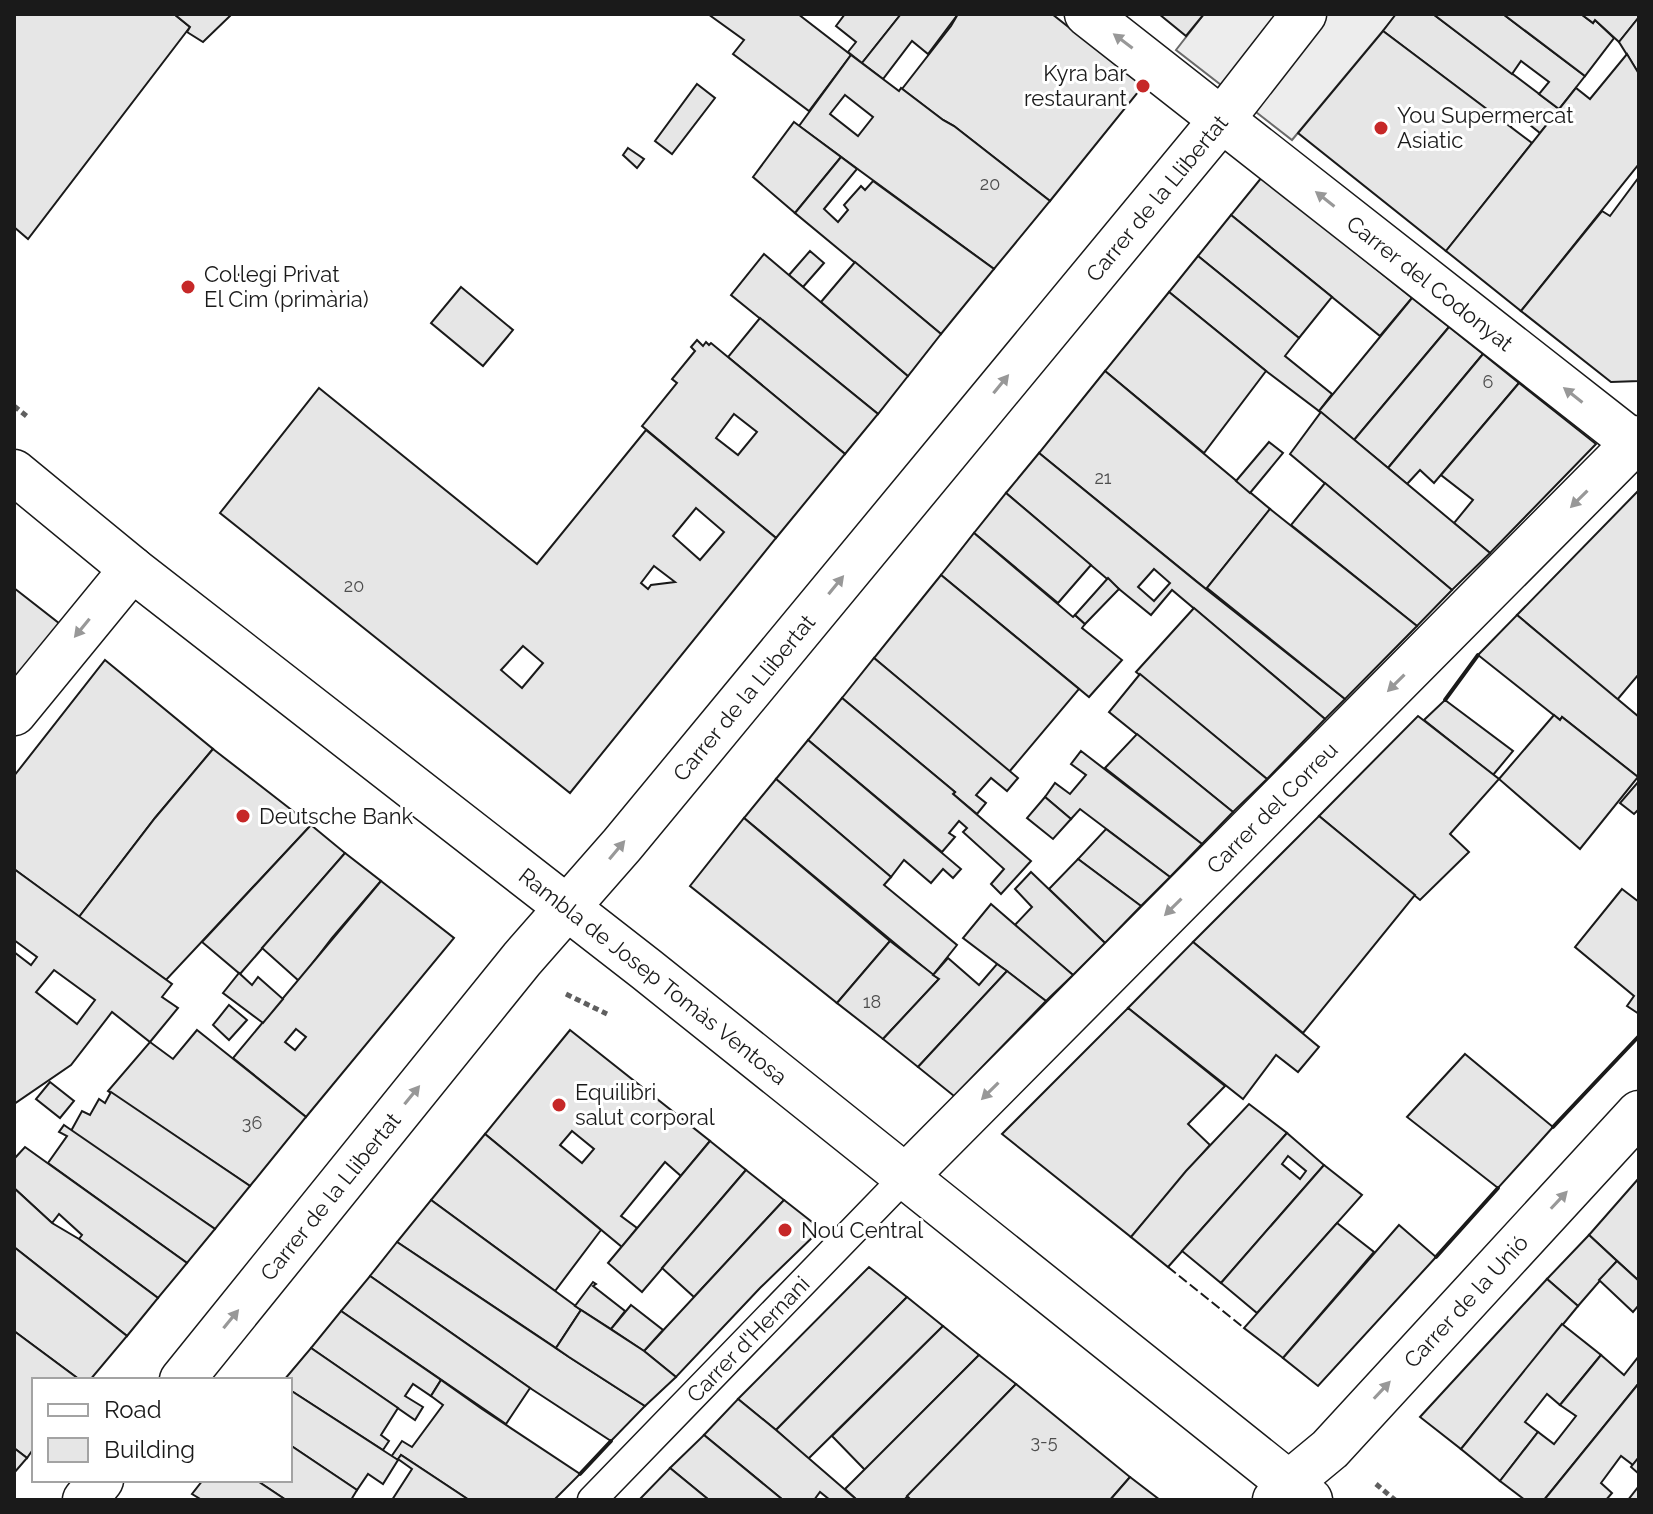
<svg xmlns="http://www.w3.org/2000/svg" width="1653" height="1514" viewBox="0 0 1653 1514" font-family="Raleway,sans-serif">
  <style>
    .parking { fill: #ededed; stroke: #6a6a6a; stroke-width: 2 }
    .building { fill: #e6e6e6; stroke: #1a1a1a; stroke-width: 2; fill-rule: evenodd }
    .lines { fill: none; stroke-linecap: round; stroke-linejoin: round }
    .service-casing { stroke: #1a1a1a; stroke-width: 31 }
    .pedestrian-casing { stroke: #1a1a1a; stroke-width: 47 }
    .minor-casing { stroke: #1a1a1a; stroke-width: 47 }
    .tertiary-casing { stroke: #1a1a1a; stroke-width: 47 }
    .path { stroke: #5f5f5f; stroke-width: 5; stroke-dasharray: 6 4; stroke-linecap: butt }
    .service { stroke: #fff; stroke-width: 28 }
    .pedestrian { stroke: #fff; stroke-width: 44 }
    .minor { stroke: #fff; stroke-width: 44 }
    .tertiary { stroke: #fff; stroke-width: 44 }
    .fence { stroke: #1a1a1a; stroke-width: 2; stroke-dasharray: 10 4; stroke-linecap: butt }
    .wall { stroke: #1a1a1a; stroke-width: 4 }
    .oneway { fill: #989898 }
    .poi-dot { fill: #c62828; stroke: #fff; stroke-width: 3 }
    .labels { text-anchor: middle; stroke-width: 6; stroke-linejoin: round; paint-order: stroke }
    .number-label { font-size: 18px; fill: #4d4d4d }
    .poi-label { font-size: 22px; fill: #1a1a1a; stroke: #fff; text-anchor: start }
    .street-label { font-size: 22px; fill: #1a1a1a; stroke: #fff }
  </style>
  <rect width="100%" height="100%" fill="#fff"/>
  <polygon class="parking" points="1204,14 1397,14 1292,140 1176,50"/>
  <g class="building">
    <polygon points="14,14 174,14 190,27 28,239 14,227"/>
    <polygon points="174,14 232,14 203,42 187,32 190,27"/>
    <polygon points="708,14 798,14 851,55 809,111 733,54 744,40"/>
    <polygon points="845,14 901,14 862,63 848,52 856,42 836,26"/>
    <polygon points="901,14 958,14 928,54 912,41 883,79 862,63"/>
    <polygon points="958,14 1052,14 1143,86 1050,201 954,126 943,120 902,89 951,26"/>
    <polygon points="1159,14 1204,14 1186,36"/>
    <polygon points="1433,14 1559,109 1540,133 1520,117 1510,127 1383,31 1396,14"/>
    <polygon points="1433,14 1503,14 1585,76 1559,109 1539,94 1549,82 1521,61 1512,74"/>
    <polygon points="1503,14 1581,14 1593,23 1595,20 1614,38 1585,76"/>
    <polygon points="1581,14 1639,14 1639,17 1619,42 1595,20 1593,23"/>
    <polygon points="1639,17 1639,74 1619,42"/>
    <polygon points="1383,31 1532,143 1446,251 1298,133"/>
    <polygon points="1627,54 1639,74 1639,164 1521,311 1446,251 1576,88 1590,99"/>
    <path d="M851,55L899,91L901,88L943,120L954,126L1050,201L994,269L799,126ZM845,95L873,117L858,136L830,114Z"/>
    <polygon points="697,84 715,98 672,154 655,141"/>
    <polygon points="794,122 841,157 795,213 753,177"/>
    <polygon points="628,148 644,159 637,168 623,155"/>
    <polygon points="841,157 857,169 824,209 838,222 848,210 844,205 861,186 865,190 873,181 994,269 941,334 795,213"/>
    <polygon points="1262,177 1412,298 1380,336 1231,215"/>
    <polygon points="1639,177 1639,381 1611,382 1521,311 1602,211 1610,216"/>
    <polygon points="1231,215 1332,297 1299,338 1198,256"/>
    <polygon points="810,251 824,263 803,287 789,275"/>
    <polygon points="764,254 908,376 878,414 731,295"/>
    <polygon points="1198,256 1299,338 1285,356 1332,394 1319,411 1266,371 1169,292"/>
    <polygon points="855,262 941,334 908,376 821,302"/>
    <polygon points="461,287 513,330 483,366 431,323"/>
    <polygon points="1169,292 1266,371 1204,453 1105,371"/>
    <polygon points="1412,298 1449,327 1354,440 1319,411"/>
    <polygon points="760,318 878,414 845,454 728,357"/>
    <polygon points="1449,327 1483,354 1388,468 1354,440"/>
    <path d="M697,340L703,346L706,342L709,345L711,343L845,454L776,538L642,426L677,383L672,379L695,351L691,347ZM734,414L757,432L738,455L716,438Z"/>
    <polygon points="1483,354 1519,383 1434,483 1420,470 1407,484 1388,468"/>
    <polygon points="1105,371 1270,509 1206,589 1039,453"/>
    <polygon points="1519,383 1596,444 1490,553 1454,523 1473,500 1441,475"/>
    <path d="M319,388L537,564L646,430L776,538L570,793L220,513ZM696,508L724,532L700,560L673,536ZM654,566L675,582L651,585L648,589L641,583ZM523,646L543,663L522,688L501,670Z"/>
    <polygon points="1321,412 1490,553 1452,590 1290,454"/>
    <polygon points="1269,442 1283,453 1250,493 1236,481"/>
    <path d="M1039,453L1197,582L1345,699L1325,719L1172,590L1151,615L1119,589L1006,493ZM1154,569L1170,583L1154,601L1138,587Z"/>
    <polygon points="1325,483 1452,590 1417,626 1291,525"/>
    <polygon points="1639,490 1639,674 1617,700 1517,615"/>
    <polygon points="1006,493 1091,565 1058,603 974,533"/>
    <polygon points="1270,509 1417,626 1345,699 1207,588"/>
    <polygon points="974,533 1073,617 1075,615 1085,624 1082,628 1122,660 1089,697 941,575"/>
    <polygon points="941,575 1079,689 1009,772 874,658"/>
    <polygon points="1108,578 1119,589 1085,624 1075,615"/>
    <polygon points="14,588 60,624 14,682"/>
    <polygon points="1194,608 1325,719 1267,779 1136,672"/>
    <polygon points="1517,615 1639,717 1639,778 1562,717 1560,720 1478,655"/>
    <polygon points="874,658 1018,778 1007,791 991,778 976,795 986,803 977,814 953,794 955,792 949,787 842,698"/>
    <polygon points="105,660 213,749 155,818 79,917 14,869 14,776"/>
    <polygon points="1140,674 1267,779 1233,812 1109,712"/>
    <polygon points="842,698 949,787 955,792 953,794 1031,861 1001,894 991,884 1004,869 963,832 967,828 959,821 949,833 955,837 942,852 808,740"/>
    <polygon points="1445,700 1513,751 1493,775 1424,720"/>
    <polygon points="1554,715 1560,720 1562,717 1638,777 1580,849 1499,779"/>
    <polygon points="1418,716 1499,779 1450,834 1469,852 1420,900 1319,816"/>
    <polygon points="1137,734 1233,812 1202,844 1105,768"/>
    <polygon points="808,740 961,869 953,878 943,869 931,883 904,860 891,877 776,779"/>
    <polygon points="213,749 311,825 166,980 79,917 155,818"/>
    <polygon points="1081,751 1202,844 1170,877 1080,809 1071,819 1045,797 1055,783 1070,794 1086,775 1071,764"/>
    <polygon points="776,779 891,877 884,885 957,945 933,975 744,818"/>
    <polygon points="1639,781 1639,809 1634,814 1620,803"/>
    <polygon points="1045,797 1071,819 1053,839 1027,818"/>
    <polygon points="1319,816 1415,895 1303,1033 1193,942"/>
    <polygon points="744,818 890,941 837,1003 690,886"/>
    <polygon points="311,825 345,853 240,974 202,942"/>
    <polygon points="1106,829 1170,877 1141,906 1078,859"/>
    <polygon points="345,853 381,881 332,938 299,981 262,948"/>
    <polygon points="1078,859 1141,906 1105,943 1049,889"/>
    <path d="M14,869L172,984L162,997L178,1008L150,1042L112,1012L71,1065L14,1104V952L31,965L37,957L14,940ZM54,970L95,1000L77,1024L36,992Z"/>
    <polygon points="1031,872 1105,943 1073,975 1014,926 1032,907 1015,889"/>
    <path d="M381,881L454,938L306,1117L233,1058ZM296,1029L306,1037L295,1050L285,1042Z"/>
    <polygon points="1622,889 1639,902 1639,1014 1627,1006 1634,996 1575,947"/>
    <polygon points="991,904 1073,975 1046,1001 963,938"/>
    <polygon points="890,941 939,979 883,1039 837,1003"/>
    <polygon points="1193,942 1319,1047 1298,1072 1276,1055 1243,1099 1128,1008"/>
    <polygon points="948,958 979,985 997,964 1007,971 918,1067 883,1039 939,979 933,975"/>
    <polygon points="1007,971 1046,1001 954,1096 918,1067"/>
    <polygon points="239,973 252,985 258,977 283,999 263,1023 223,993"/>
    <polygon points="229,1005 247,1020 229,1040 213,1025"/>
    <polygon points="1128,1008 1225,1086 1188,1124 1210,1145 1131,1237 1002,1134"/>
    <polygon points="197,1030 306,1117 250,1186 108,1091 150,1042 173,1059"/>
    <path d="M570,1030L710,1141L681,1176L665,1162L621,1216L637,1228L622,1247L485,1134ZM572,1131L594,1149L582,1163L560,1145Z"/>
    <polygon points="1465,1054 1553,1127 1498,1188 1407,1117"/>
    <polygon points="50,1082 74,1101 60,1118 36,1099"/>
    <polygon points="111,1092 250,1186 215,1229 71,1131 82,1111 90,1115 99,1099 105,1103"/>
    <polygon points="1249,1104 1287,1133 1168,1267 1131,1237 1186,1171"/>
    <polygon points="64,1125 215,1229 187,1263 48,1163 67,1136 59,1132"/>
    <path d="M1287,1133L1324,1165L1221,1283L1182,1251ZM1288,1156L1306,1171L1300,1179L1282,1164Z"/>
    <polygon points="485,1134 601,1230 555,1291 431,1200"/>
    <polygon points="710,1141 746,1170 642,1292 608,1263"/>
    <polygon points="25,1147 187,1263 158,1298 79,1239 82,1235 59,1214 52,1223 14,1188 14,1159"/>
    <polygon points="1324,1165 1362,1195 1257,1313 1221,1283"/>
    <polygon points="746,1170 784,1200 694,1297 662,1268"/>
    <polygon points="1639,1178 1639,1281 1589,1235"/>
    <polygon points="14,1188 52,1223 79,1239 158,1298 127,1336 14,1247"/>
    <polygon points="431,1200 581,1310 556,1348 397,1242"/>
    <polygon points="784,1200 821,1229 760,1288 676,1377 644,1351"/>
    <polygon points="1337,1223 1374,1252 1283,1358 1244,1328"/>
    <polygon points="1399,1225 1436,1257 1318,1386 1283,1358"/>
    <polygon points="1589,1235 1617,1261 1578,1306 1547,1279"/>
    <polygon points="397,1242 569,1357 645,1406 611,1441 530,1388 370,1276"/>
    <polygon points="14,1247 127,1336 90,1380 80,1380 14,1331"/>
    <polygon points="1617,1261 1639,1281 1639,1305 1633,1312 1599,1280"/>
    <polygon points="869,1267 907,1297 776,1430 738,1399"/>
    <polygon points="370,1276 530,1388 506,1424 341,1311"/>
    <polygon points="1547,1279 1578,1306 1461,1449 1420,1417"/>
    <polygon points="593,1282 596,1284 593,1286 625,1311 611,1329 575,1306"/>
    <polygon points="907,1297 943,1326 808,1459 776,1430"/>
    <polygon points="631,1305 663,1330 644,1351 611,1329"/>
    <polygon points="581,1310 644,1351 676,1377 645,1406 569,1357 556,1348"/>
    <polygon points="341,1311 441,1380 431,1396 413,1384 405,1396 423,1407 415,1420 311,1348"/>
    <polygon points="1562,1324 1601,1355 1560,1405 1547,1394 1525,1422 1538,1432 1500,1481 1461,1449"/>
    <polygon points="943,1326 979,1355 865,1470 832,1436"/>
    <polygon points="14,1331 80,1380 34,1380 34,1448 27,1458 14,1448"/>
    <polygon points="311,1348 398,1408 381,1435 389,1441 383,1450 290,1390 290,1380 284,1380"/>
    <polygon points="979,1355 1016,1384 904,1500 857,1500 845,1489"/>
    <polygon points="1601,1355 1624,1375 1639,1356 1639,1383 1544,1500 1525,1500 1500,1481 1538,1432 1554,1444 1576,1416 1560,1405"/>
    <polygon points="441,1380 482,1409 580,1474 554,1500 469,1500 401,1455 398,1460 391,1457 402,1441 412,1447 443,1405 431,1396"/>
    <polygon points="1639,1383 1639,1457 1633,1465 1621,1456 1601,1483 1612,1493 1606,1500 1544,1500"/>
    <polygon points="1016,1384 1130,1477 1110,1500 911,1500 907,1496"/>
    <polygon points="290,1390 398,1460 383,1484 368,1474 357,1490 290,1445"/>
    <polygon points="738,1399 776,1430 857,1500 830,1500 820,1492 814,1500 783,1500 704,1435"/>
    <polygon points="704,1435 783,1500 709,1500 670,1468"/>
    <polygon points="290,1445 357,1490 351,1500 286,1500 256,1480 290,1480"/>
    <polygon points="14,1448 27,1458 14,1473"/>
    <polygon points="401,1455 469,1500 392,1500 412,1469 398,1459"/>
    <polygon points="1639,1457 1639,1474 1631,1467"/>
    <polygon points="670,1468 709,1500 639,1500"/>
    <polygon points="1130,1477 1160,1500 1110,1500"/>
    <polygon points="203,1480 256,1480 286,1500 202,1500 192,1494"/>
    <polygon points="1639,1486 1639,1500 1628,1500"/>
  </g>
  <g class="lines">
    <defs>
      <g id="service">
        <path id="s1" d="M592,1500L904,1178"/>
      </g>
      <polyline id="pedestrian" points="1223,118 1304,14"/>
      <g id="minor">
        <path id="s2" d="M1087,14L1639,447"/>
        <polyline points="14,713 132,569"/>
        <path id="s3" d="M904,1178L1639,438"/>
        <path id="s4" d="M182,1380L522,959L622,845L1223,118"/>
        <polyline points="85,1500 101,1480"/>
        <path id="s5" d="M1275,1500L1289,1483L1330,1449L1639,1113"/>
      </g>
      <g id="tertiary">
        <path id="s6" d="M14,472L132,569L646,969L1310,1500"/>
      </g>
    </defs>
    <use href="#service" class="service-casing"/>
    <use href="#pedestrian" class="pedestrian-casing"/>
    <use href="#minor" class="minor-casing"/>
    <use href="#tertiary" class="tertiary-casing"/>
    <g class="path">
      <polyline points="14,406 29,418"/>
      <polyline points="566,994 607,1014"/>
      <polyline points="1376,1484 1395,1500"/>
    </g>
    <use href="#service" class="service"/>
    <use href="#pedestrian" class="pedestrian"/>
    <use href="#minor" class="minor"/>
    <use href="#tertiary" class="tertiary"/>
    <polyline class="fence" points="1168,1267 1244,1328"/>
    <g class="wall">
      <polyline points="1445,700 1478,655"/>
      <polyline points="1553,1127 1639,1036"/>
      <polyline points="1436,1257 1498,1188"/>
      <polyline points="580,1474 611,1441"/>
    </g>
  </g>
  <defs><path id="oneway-solid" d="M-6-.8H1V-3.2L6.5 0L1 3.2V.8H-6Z" transform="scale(2)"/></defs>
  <g class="oneway">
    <use href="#oneway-solid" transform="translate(1123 41) rotate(-143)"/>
    <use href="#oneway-solid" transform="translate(1325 199) rotate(-142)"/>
    <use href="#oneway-solid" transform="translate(1001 384) rotate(-51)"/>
    <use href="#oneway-solid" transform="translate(1573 395) rotate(-142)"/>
    <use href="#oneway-solid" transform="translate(1579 499) rotate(135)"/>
    <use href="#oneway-solid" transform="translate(836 585) rotate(-51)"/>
    <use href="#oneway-solid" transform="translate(82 628) rotate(129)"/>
    <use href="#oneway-solid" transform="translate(1396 683) rotate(135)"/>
    <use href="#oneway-solid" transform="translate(617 850) rotate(-50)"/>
    <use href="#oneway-solid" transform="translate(1173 907) rotate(135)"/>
    <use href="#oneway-solid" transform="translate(990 1091) rotate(135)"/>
    <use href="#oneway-solid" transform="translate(412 1095) rotate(-51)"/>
    <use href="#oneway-solid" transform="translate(1559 1200) rotate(-47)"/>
    <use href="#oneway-solid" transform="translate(231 1319) rotate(-51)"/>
    <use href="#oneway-solid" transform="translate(1382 1390) rotate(-47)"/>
  </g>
  <g class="poi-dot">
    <circle cx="1143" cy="86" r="8"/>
    <circle cx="1381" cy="128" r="8"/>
    <circle cx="188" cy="287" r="8"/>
    <circle cx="243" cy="816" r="8"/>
    <circle cx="559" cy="1105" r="8"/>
    <circle cx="785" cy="1230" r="8"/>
  </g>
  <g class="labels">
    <g class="number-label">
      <text x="990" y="190">20</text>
      <text x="1488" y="388">6</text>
      <text x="1103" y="484">21</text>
      <text x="354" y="592">20</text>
      <text x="872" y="1008">18</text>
      <text x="252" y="1129">36</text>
      <text x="1044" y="1448">3-5</text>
    </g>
    <g class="poi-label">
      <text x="1127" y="81" text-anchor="end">Kyra bar<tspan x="1127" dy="25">restaurant</tspan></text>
      <text x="1397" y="123">You Supermercat<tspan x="1397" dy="25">Asiatic</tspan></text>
      <text x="204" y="282">Col·legi Privat<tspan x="204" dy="25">El Cim (primària)</tspan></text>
      <text x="259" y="824">Deutsche Bank</text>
      <text x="575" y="1100">Equilibri<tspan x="575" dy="25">salut corporal</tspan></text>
      <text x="801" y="1238">Nou Central</text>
    </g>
    <g class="street-label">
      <text dy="8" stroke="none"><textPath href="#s4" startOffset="1532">Carrer de la Llibertat</textPath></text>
      <text dy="8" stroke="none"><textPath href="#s2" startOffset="436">Carrer del Codonyat</textPath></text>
      <text dy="8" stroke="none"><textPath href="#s4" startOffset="884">Carrer de la Llibertat</textPath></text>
      <text dy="8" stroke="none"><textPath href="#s3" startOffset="522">Carrer del Correu</textPath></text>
      <text dy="8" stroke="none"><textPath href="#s6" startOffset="814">Rambla de Josep Tomàs Ventosa</textPath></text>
      <text dy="8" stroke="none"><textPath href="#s4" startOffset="236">Carrer de la Llibertat</textPath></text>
      <text dy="8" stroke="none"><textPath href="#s5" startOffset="276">Carrer de la Unió</textPath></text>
      <text dy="8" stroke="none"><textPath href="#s1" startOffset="224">Carrer d'Hernani</textPath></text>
    </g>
  </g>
  <rect width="1653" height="1514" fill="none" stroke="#1a1a1a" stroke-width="32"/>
  <rect x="32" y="1378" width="260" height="104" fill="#ffffff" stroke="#a3a3a3" stroke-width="2"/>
  <rect x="48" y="1404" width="40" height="12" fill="#ffffff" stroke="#a3a3a3" stroke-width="2"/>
  <text x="104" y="1418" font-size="24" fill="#1a1a1a">Road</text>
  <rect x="48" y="1438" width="40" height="24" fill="#e6e6e6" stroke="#a3a3a3" stroke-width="2"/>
  <text x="104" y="1458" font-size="24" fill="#1a1a1a">Building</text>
</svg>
